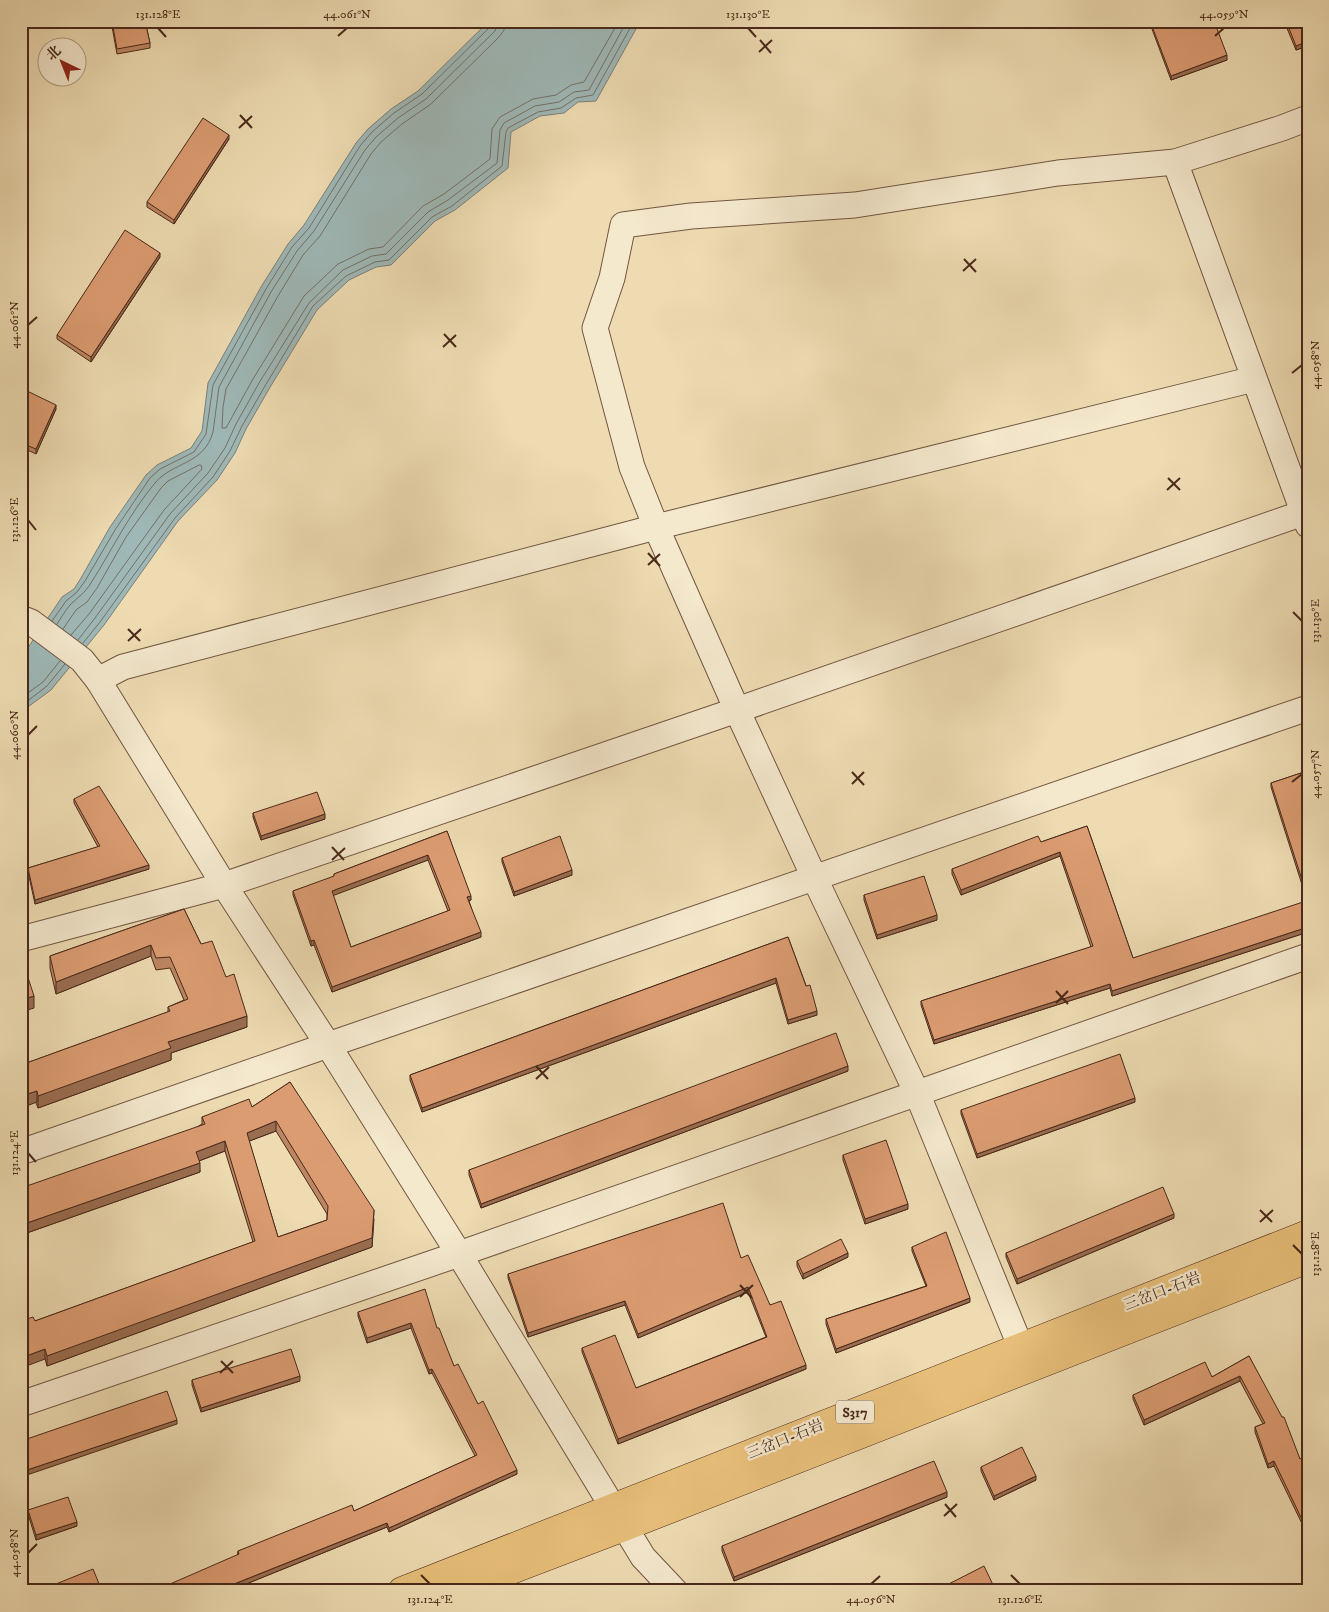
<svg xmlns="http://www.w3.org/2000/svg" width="1329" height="1612" viewBox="0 0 1329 1612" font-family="'IM FELL DW Pica','Noto Serif SC',serif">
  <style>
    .water { fill: #9eb8b7; stroke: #7c7f78 }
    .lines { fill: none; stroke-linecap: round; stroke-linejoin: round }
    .shore { stroke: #747068; stroke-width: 1 }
    .minor-casing { stroke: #725640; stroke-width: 27 }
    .highway-casing { stroke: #49291a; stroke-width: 29 }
    .minor { stroke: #f4e8cd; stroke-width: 25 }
    .highway { stroke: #e7be79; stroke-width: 28 }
    .wall { fill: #bd8662; stroke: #49291a; fill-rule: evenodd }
    .shaded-wall { fill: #9a6d50; stroke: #49291a }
    .building { fill: #dc9c72; stroke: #49291a; fill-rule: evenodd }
    .ticks { fill: none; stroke: #49291a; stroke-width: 2 }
    .labels { text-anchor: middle; stroke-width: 4.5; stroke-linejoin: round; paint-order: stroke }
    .shield { fill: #f4e8cd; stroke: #7c6250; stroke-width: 1 }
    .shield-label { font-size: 14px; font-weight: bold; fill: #49291a }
    .street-label { font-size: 15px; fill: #49291a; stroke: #f4e8cd }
    .neatline { fill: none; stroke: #49291a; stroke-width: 2 }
    .ticks-label { font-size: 12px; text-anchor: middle; fill: #49291a }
  </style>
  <rect width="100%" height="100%" fill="#eedbb2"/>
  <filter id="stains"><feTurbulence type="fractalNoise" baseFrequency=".004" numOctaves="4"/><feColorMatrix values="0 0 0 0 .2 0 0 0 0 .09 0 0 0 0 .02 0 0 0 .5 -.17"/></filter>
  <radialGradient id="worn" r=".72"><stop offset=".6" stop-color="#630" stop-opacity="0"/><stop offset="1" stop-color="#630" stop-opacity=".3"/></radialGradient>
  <polygon class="water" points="489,21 639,21 636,29 596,101 578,102 564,113 540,116 511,132 508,168 455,210 435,221 391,265 376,267 349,280 317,310 269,389 246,429 235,453 217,480 178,521 104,625 51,690 21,712 21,658 62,597 74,589 81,578 110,527 146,475 157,465 191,448 202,431 208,383 261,287 288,244 304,225 356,143 368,129 391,109 418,91"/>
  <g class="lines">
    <g class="shore">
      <polyline points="506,21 504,30 499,37 431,104 402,124 381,142 371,154 320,236 303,255 278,296 226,389 223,407 222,428 226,428 253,379 304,296 338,264 369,249 383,247 423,206 444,194 490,159 492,129 500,117 533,99 556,95 571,85 584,82 619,21"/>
      <polyline points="52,621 66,601 77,592 85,581 115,530 150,478 160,469 194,452 206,434 213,385 266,289 292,247 309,228 360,146 372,132 394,113 422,94 490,27 492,21"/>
      <path d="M57,624C61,618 65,611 70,605C78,597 85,593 91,583C112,550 129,514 155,483C172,462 204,465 213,432L219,387L271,292L297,251L314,231L365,150L376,137L398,118L426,99L495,31L498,21"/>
      <polyline points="63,629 76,610 87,602 97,588 126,537 161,488 168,481 199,465 201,465 202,469 164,510 89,614 71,635"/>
      <polyline points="78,640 95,618 170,514 208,473 225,448 236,424 259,383 309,303 343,270 372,256 386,254 428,212 448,200 497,163 500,130 504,123 535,106 559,102 574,92 589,90 627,21"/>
      <polyline points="83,643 100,622 175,518 213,477 230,451 242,426 265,386 313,306 346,276 375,262 389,260 432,217 452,206 502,166 506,132 508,128 538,112 561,108 576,98 593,95 634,21"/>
      <polyline points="21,698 43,682 60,661"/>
      <polyline points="21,706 47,686 65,664"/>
    </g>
    <defs>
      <g id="minor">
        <polyline points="1175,162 1308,525"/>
        <polyline points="21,618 31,622 82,660 98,680 224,885 328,1045 459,1254 643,1557 675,1591"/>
        <polyline points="98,680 123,667 656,527 1254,379"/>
        <polyline points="21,939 224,885 737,710 1303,513"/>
        <polyline points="21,1152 328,1045 1308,708"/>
        <polyline points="1028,1365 917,1093 814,877 737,710 656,527 632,467 595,328 612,278 623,225 691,216 855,205 1058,173 1175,162 1282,128 1308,118"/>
        <polyline points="21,1404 459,1254 1308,956"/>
      </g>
      <g id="highway">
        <polyline points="402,1591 1308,1234"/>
        <polyline points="456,1591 624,1527 1308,1259"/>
      </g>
    </defs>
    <use href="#minor" class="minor-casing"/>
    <use href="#highway" class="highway-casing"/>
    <use href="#minor" class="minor"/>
    <use href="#highway" class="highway"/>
  </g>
  <g class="wall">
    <polygon points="111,21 145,21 150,43 150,48 117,54"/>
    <polygon points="1149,21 1214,21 1227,60 1171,80"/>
    <polygon points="1284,21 1308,21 1308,46 1296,50"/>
    <polygon points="229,139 174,224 147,207 147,202"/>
    <polygon points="160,257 91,362 57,339 57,335"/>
    <polygon points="21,388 56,409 36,454 21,447"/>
    <polygon points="1307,771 1304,891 1271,787 1271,783"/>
    <polygon points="74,799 149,869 35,904 28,872 28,868 98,847 74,803"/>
    <polygon points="253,813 325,819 261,840 253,817"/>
    <polygon points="1087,826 1133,958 1308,915 1308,932 1112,996 1110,988 934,1044 921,1005 921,1001 1091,947 1060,856 961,895 952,874 952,869 1041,842"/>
    <path d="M447,831L471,900L469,901L481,937L332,992L314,945L311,946L293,895V891L334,877V874ZM428,860L448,911L351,947L333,895Z"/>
    <polygon points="502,858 572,875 514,896 502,862"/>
    <polygon points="864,895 937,920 877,939 864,900"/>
    <polygon points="184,909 201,944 226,977 247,1027 171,1053 171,1060 38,1108 21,1065 168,1012 168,1007 184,1000 170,968 156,970 151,956 56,994 50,968 50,956"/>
    <polygon points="788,937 817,1015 788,1024 776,983 422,1112 410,1080 410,1075"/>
    <polygon points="848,1071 481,1208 469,1175 469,1170"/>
    <path d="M290,1082L374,1219L372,1247L47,1366L35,1321L253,1242L225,1151L199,1161L200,1172L21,1235L202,1124V1117L252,1107ZM276,1131L327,1214V1220L278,1237L249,1141Z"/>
    <polygon points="1135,1102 977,1158 961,1114 961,1110"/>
    <polygon points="843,1155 908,1209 865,1224 843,1160"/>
    <polygon points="1174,1218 1017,1284 1006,1257 1006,1253"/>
    <polygon points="912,1247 970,1302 836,1353 826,1324 826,1319 926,1286 912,1251"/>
    <polygon points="848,1257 803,1279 797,1266 797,1261"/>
    <polygon points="741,1258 770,1305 806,1369 618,1444 582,1352 582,1348 636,1388 766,1337 748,1292 638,1338 625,1305 528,1337 508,1278 508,1274"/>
    <polygon points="358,1312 437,1328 454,1366 478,1404 517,1474 389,1532 387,1527 231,1590 238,1551 354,1511 475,1456 432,1373 429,1374 411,1328 367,1343 358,1316"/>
    <polygon points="1249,1356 1300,1459 1308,1467 1308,1536 1274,1466 1268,1468 1255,1432 1255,1427 1263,1424 1240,1381 1144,1425 1133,1399 1133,1395 1212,1377"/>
    <polygon points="192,1380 300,1381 201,1412 192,1385"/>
    <polygon points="981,1467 1036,1480 994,1500 981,1471"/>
    <polygon points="947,1497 734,1581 722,1551 722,1546"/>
    <polygon points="28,1510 77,1526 36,1540 28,1514"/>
  </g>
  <g class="shaded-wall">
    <polygon points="1308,41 1308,46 1296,50 1296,46"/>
    <polygon points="1227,55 1227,60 1171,80 1171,76"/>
    <polygon points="229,135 229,139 174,224 174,220"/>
    <polygon points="160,253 160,257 91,362 91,357"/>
    <polygon points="56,405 56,409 36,454 36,449"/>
    <polygon points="325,814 325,819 261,840 261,836"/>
    <polygon points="1060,852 1060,856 961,895 961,890"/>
    <polygon points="428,855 428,860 332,896 332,891"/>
    <polygon points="149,865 149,869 35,904 35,900"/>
    <polygon points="572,870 572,875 514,896 514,892"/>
    <polygon points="1308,885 1308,890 1304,891 1304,886"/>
    <polygon points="471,896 471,900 467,901 467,897"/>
    <polygon points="937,915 937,920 877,939 877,935"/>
    <polygon points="1308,927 1308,932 1112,996 1112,991"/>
    <polygon points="481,932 481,937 332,992 332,987"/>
    <polygon points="314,940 314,945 311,946 311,941"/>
    <polygon points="151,945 151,956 56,994 56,982"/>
    <polygon points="776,978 776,983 422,1112 422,1108"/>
    <polygon points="1110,984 1110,988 934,1044 934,1040"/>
    <polygon points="34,996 34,1008 21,1012 21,1000"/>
    <polygon points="817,1011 817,1015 788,1024 788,1020"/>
    <polygon points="247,1016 247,1027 171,1053 171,1060 38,1108 38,1096 168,1042"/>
    <polygon points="848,1066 848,1071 481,1208 481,1204"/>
    <polygon points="37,1091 37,1102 21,1108 21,1096"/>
    <polygon points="1135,1098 1135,1102 977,1158 977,1154"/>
    <polygon points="276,1121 276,1131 247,1142 247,1133"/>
    <polygon points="225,1141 225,1151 196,1162 196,1152"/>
    <polygon points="200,1163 200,1172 21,1235 21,1225"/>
    <polygon points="908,1204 908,1209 865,1224 865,1219"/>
    <polygon points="374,1210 372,1247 47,1366 47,1356"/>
    <polygon points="1174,1214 1174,1218 1017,1284 1017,1279"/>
    <polygon points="848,1253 848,1257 803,1279 803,1274"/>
    <polygon points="748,1287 748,1292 638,1338 638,1334"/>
    <polygon points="970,1298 970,1302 836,1353 836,1349"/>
    <polygon points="625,1301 625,1305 528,1337 528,1333"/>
    <polygon points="411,1323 411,1328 367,1343 367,1338"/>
    <polygon points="45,1349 45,1359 21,1368 21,1358"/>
    <polygon points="806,1365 806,1369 618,1444 618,1439"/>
    <polygon points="432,1369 432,1373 429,1374 429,1370"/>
    <polygon points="300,1376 300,1381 201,1412 201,1408"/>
    <polygon points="1240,1376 1240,1381 1144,1425 1144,1420"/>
    <polygon points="177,1420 177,1424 21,1477 21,1472"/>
    <polygon points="1274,1461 1274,1466 1268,1468 1268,1464"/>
    <polygon points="517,1470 517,1474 389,1532 389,1528"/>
    <polygon points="1036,1476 1036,1480 994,1500 994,1496"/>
    <polygon points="947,1492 947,1497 734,1581 734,1577"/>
    <polygon points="77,1522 77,1526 36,1540 36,1535"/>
    <polygon points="387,1523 387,1527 229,1591 229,1586"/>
  </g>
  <g class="building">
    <polygon points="112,21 145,21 150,43 117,49"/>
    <polygon points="1150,21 1214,21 1227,55 1171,76"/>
    <polygon points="1286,21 1308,21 1308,41 1296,46"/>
    <polygon points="203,118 229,135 174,220 147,202"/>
    <polygon points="125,230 160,253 91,357 57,335"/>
    <polygon points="21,388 56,405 36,449 21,443"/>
    <polygon points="1307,771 1308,774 1308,885 1304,886 1271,783"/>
    <polygon points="99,786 149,865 35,900 28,868 100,846 74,799"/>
    <polygon points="317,792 325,814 261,836 253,813"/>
    <polygon points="1087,826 1133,958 1303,902 1308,915 1308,927 1112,991 1110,984 934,1040 921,1001 1093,946 1060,852 961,890 952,869 1038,836 1041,842"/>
    <path d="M447,831L471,896L467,897L481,932L332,987L314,940L311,941L293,891L334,876V874ZM428,855L450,910L351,947L332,891Z"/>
    <polygon points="560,836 572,870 514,892 502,858"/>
    <polygon points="924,876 937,915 877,935 864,895"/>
    <polygon points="184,909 201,944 212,941 226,977 234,974 247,1016 168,1042 171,1048 38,1096 37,1091 21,1096 21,1065 170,1011 168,1007 188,999 170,957 156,958 151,945 56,982 50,956"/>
    <polygon points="788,937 806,986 810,985 817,1011 788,1020 776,978 422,1108 410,1075"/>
    <polygon points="21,962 23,962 34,996 21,1000"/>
    <polygon points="836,1033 848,1066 481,1204 469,1170"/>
    <polygon points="1120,1054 1135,1098 977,1154 961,1110"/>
    <path d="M290,1082L374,1210L372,1238L47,1356L45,1349L21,1358V1321L33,1317L35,1321L255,1241L225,1141L196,1152L200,1163L21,1225V1188L205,1124L202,1117L249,1099L252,1107ZM276,1121L328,1206L327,1220L278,1237L247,1133Z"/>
    <polygon points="886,1140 908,1204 865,1219 843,1155"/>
    <polygon points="1163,1187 1174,1214 1017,1279 1006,1253"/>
    <polygon points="723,1203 741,1258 748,1255 770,1305 781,1301 806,1365 618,1439 582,1348 615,1335 636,1388 767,1337 748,1287 638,1334 625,1301 528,1333 508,1274"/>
    <polygon points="946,1232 970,1298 836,1349 826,1319 927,1286 912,1247"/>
    <polygon points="841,1239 848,1253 803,1274 797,1261"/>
    <polygon points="425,1289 437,1328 439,1328 454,1366 458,1364 478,1404 483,1401 517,1470 389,1528 387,1523 229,1586 231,1591 154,1591 239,1554 238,1551 352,1505 354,1511 477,1455 432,1369 429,1370 411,1323 367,1338 358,1312"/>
    <polygon points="291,1349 300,1376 201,1408 192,1380"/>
    <polygon points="1249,1356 1282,1417 1284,1417 1300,1459 1303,1457 1308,1467 1308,1532 1274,1461 1268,1464 1255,1427 1265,1423 1240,1376 1144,1420 1133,1395 1205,1362 1212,1377"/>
    <polygon points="167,1391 177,1420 21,1472 21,1441"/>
    <polygon points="1022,1447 1036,1476 994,1496 981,1467"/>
    <polygon points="934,1461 947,1492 734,1577 722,1546"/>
    <polygon points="68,1497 77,1522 36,1535 28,1510"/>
    <polygon points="984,1566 996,1591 935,1591"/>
    <polygon points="93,1569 102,1591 53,1591 51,1586"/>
    <polygon points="756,1586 761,1591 751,1591"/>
    <polygon points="602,1588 603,1591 595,1591"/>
  </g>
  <path class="ticks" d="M158,28L166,37M748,28L756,37M338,36L347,28M1215,36L1224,28M760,40L771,53M759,52L772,40M240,115L252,128M239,128L252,116M964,259L976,272M963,271L976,259M28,325L37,317M444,334L456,347M443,347L456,335M1292,373L1302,365M1168,478L1180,490M1167,490L1180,478M28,520L36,530M648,553L660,566M648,565L660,554M1293,612L1302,621M128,629L140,641M128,641L141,629M28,735L37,726M852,772L864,785M1292,782L1302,774M852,784L864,772M332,847L344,860M332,860L345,848M1056,991L1068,1004M1056,1003L1068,991M536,1066L548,1079M536,1079L549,1067M28,1153L36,1162M1260,1210L1272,1222M1260,1222L1273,1210M1293,1245L1302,1254M740,1285L752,1298M740,1297L753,1285M221,1361L233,1373M220,1373L233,1361M945,1504L956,1517M944,1516L957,1504M28,1553L37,1544M421,1575L430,1584M1011,1575L1020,1584M871,1584L880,1576"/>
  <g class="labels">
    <rect class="shield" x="836" y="1400.5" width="38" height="23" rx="4"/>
    <g class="shield-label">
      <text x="855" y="1417">S317</text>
    </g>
    <g class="street-label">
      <text transform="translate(1162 1291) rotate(-21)" y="5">三岔口-石岩</text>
      <text transform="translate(785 1439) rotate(-22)" y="5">三岔口-石岩</text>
    </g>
  </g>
  <rect width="1329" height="1612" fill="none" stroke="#eedbb2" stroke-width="55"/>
  <g transform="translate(62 62) rotate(317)"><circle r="24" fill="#f4e8cd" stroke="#b09c85"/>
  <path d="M0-4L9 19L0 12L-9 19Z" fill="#8f2418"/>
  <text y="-8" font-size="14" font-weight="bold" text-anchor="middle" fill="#49291a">北</text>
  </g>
  <rect x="28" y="28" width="1274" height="1556" class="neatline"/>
  <g class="ticks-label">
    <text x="158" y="18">131.128°E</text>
    <text x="347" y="18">44.061°N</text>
    <text x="748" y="18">131.130°E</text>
    <text x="1224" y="18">44.059°N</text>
    <text transform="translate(14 325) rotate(-90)" y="4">44.061°N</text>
    <text transform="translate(1315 365) rotate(-90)" y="4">44.058°N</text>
    <text transform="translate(14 520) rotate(-90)" y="4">131.126°E</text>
    <text transform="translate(1315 621) rotate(-90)" y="4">131.130°E</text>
    <text transform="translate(14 735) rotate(-90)" y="4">44.060°N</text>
    <text transform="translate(1315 774) rotate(-90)" y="4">44.057°N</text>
    <text transform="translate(14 1153) rotate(-90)" y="4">131.124°E</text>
    <text transform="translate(1315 1254) rotate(-90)" y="4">131.128°E</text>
    <text transform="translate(14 1553) rotate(-90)" y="4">44.058°N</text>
    <text x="430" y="1603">131.124°E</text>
    <text x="871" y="1603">44.056°N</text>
    <text x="1020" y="1603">131.126°E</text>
  </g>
  <rect width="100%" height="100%" filter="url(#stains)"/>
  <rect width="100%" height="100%" fill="url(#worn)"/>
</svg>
